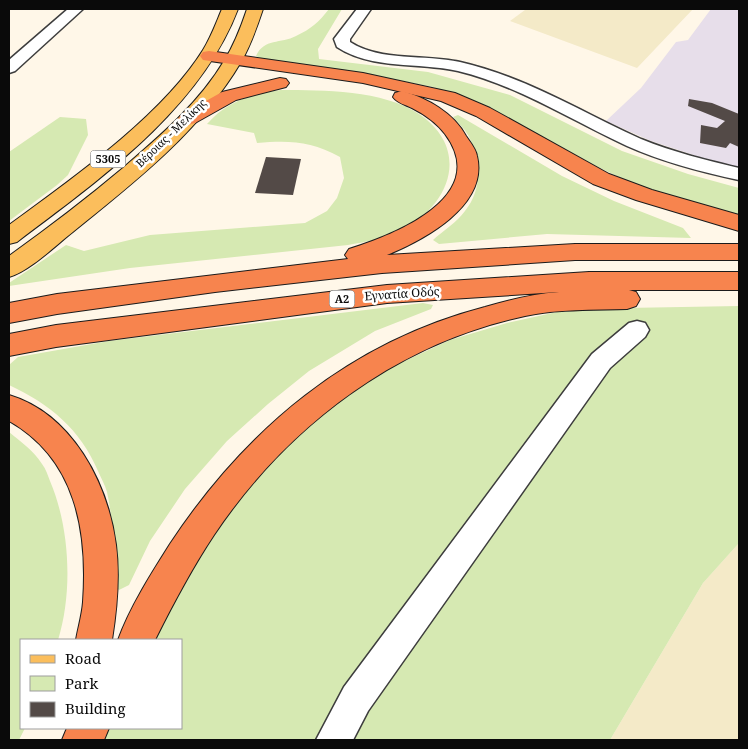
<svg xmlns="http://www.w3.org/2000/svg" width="748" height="749" viewBox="0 0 748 749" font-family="'Noto Serif',serif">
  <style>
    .industrial { fill: #e7deea }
    .farmland { fill: #f4eac8 }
    .green { fill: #d6e9b2 }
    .building { fill: #534a47 }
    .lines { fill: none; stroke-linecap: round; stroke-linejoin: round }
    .minor-casing { stroke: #3d3d3d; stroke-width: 3 }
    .primary-casing { stroke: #1b1b1b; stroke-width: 2 }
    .motorway-casing { stroke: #1b1b1b; stroke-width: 2 }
    .minor { fill: #fff; fill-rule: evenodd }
    .primary { fill: #fbbe5c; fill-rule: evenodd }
    .motorway { fill: #f7844e; fill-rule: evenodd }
    .labels { text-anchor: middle; stroke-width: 5; stroke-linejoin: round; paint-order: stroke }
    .far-street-label { font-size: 11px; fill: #0a0a0a; stroke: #fff }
    .shield { fill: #fff; stroke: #545454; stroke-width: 1 }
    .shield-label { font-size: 11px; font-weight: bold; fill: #0a0a0a }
    .street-label { font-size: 12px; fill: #0a0a0a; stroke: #fff }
  </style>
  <rect width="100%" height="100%" fill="#fff7e8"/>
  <polygon class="industrial" points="711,9 739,9 739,170 651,141 606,121 641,88 676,42 688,40"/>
  <g class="farmland">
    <polygon points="524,9 693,9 637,68 510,21 525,10"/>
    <polygon points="739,543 739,740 610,740 703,583"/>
  </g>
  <g class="green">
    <path d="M329,9H342L318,49L319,59L428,72L510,95L622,151L688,174L739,188V215L644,189L598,167L482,104L433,87L373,75L264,60L256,56C264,38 281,44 296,36C311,29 319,22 329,9Z"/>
    <path d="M281,90C323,90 383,90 419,114C472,150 450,207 399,231C383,239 365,242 348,245L130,268L9,286V283L66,245L84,251L150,235L305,223L327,211L337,198L344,178L340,157C311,141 289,140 257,143L254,133L207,124C227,101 251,94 281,90Z"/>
    <path d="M458,115L562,176L614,201L683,228L691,238L547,234L439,244L433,240C443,231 457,222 465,211C483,189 481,159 468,135C464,128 458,123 453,117Z"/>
    <polygon points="60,117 86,119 88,135 68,175 57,185 9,221 9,152"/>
    <path d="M423,303L433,305L431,309L375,331L309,371L268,404L227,441L185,489L150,541L129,585L119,590L114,584C113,553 114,523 107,492C105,485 101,478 98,471C80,429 50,404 9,385V365L18,357L109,341Z"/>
    <polygon points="739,306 739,543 703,583 610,740 103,740 110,728 181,728 181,640 152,640 198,553 246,490 290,442 335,402 396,365 450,340 507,323 557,312 625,308"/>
    <path d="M9,432C20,441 34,451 42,464C46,469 48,476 50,481C70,528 73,592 58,640H21V728H25L19,740H9Z"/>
  </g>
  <g class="building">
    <polygon points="689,99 712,103 739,114 739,147 730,143 726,148 700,143 701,125 717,128 725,121 688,106"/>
    <polygon points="266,157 301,159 293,195 255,193"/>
  </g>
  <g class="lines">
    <defs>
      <g id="minor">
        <polygon points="68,9 83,9 15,71 9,73 9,60"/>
        <path d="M357,9H371L350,39V42C381,62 425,54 460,62C526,77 581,112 641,139C673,152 706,160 739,168V180C701,172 663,162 627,146C571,120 519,86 458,71C418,62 372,70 337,47L334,39Z"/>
        <polygon points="637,321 645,323 649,330 645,337 610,368 368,711 353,740 316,740 344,687 592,354 629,323"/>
      </g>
      <g id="primary">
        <path d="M222,9H238C200,109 100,179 17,242L9,244V225C72,179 162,116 203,50C211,37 216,23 222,9Z"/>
        <path d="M247,9H263C257,27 251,45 241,62C201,130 135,182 74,231C56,245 30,271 9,277V256C48,228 86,199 123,168C160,136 199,103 224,61C234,45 241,27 247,9Z"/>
      </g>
      <g id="motorway">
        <polygon points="209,51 363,73 455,93 490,108 609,174 652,190 739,215 739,231 636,200 593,184 476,116 441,101 363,83 203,60 200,56 203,52"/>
        <polygon points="280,78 286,79 289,83 286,87 236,100 195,123 188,125 181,123 178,119 181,115 222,92"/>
        <path d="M402,91C427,98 454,113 466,136C470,142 476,149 477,156C489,206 423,240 387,255L575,244H739V260H575L382,273L215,292L57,314L9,323V303L57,294L348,259L345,255L349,249C394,235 492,197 445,134C437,123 424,114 412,108C406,105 397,103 393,97L395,93Z"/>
        <path d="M589,272H739V290H629L636,292L640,299L636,306L627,309C593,310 558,309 525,316C397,343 287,426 214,535C192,568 173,604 155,640H118C130,607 151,574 170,544C246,429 350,342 485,307C509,300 533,294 559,292L387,303L56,347L9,356V334L56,325L387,285Z"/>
        <path d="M9,395C72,414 108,483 116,545C120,576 117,609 112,640H76C78,628 82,615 83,602C88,531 76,459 9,421Z"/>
        <polygon points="67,728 109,728 104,740 62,740"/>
      </g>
    </defs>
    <use href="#minor" class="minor-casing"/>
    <use href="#primary" class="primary-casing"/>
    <use href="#motorway" class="motorway-casing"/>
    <use href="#minor" class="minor"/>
    <use href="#primary" class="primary"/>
    <use href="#motorway" class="motorway"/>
  </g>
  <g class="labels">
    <g class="far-street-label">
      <text transform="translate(171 133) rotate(-44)" y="4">Βέροιας - Μελίκης</text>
    </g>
    <g class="shield">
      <rect x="90.5" y="150.5" width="35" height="17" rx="4"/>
      <rect x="329.5" y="290.5" width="25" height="17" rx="4"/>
    </g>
    <g class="shield-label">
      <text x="108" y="163">5305</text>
      <text x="342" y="303">Α2</text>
    </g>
    <g class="street-label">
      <text transform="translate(402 294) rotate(-4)" y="4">Εγνατία Οδός</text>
    </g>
  </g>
  <rect width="748" height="749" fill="none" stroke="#0a0a0a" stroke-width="20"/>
  <rect x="20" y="639" width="162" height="90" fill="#ffffff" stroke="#9d9d9d"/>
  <rect x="30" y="655" width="25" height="8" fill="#fbbe5c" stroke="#9d9d9d"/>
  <text x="65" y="664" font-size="15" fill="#0a0a0a">Road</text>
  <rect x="30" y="676" width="25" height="15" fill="#d6e9b2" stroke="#9d9d9d"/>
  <text x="65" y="689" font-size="15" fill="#0a0a0a">Park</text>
  <rect x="30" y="702" width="25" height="15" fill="#534a47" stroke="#9d9d9d"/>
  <text x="65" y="714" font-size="15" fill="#0a0a0a">Building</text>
</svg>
